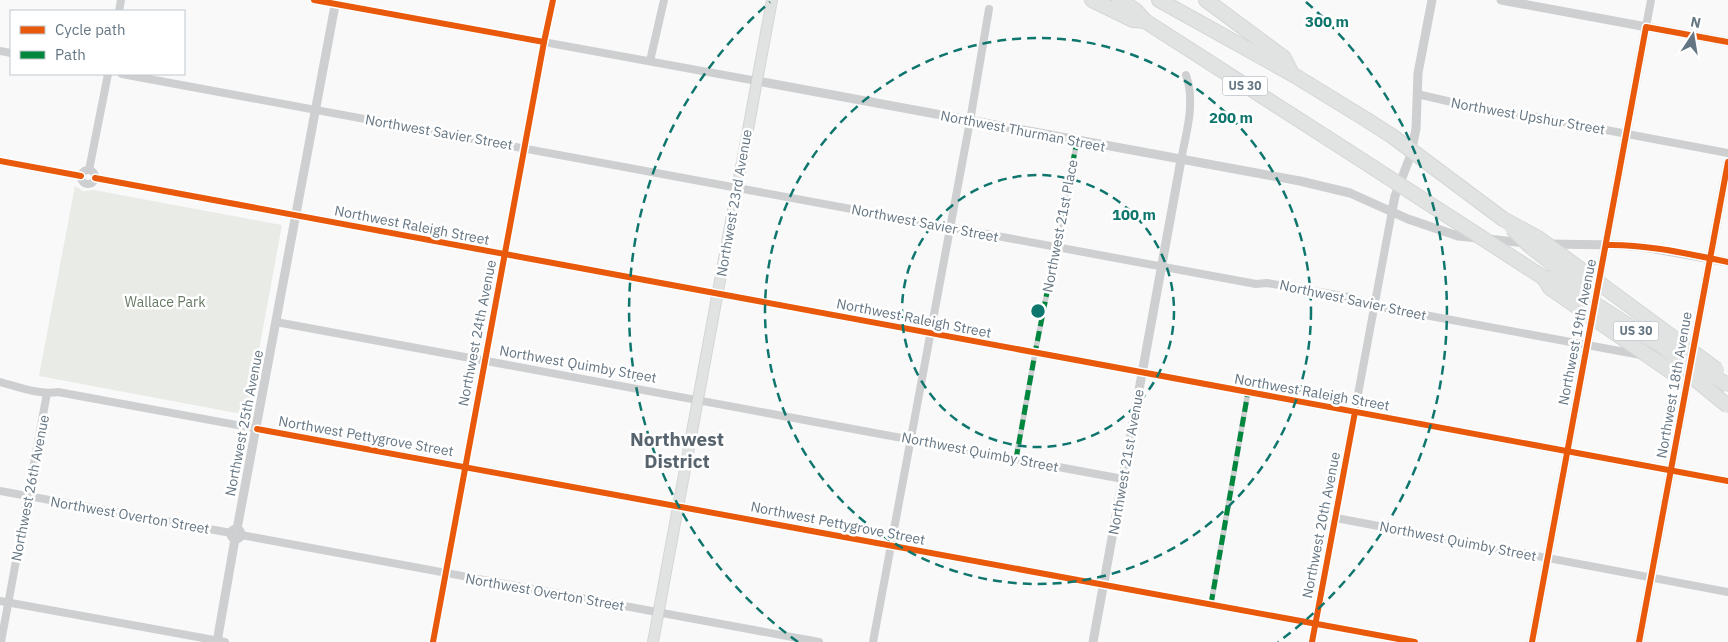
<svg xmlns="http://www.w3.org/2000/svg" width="1728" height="642" viewBox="0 0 1728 642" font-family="'IBM Plex Sans',sans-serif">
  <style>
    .green { fill: #e8ebe6 }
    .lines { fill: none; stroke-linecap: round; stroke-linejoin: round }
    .secondary-casing { stroke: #d5d6d7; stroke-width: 12 }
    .motorway-casing { stroke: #d5d6d6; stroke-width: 16 }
    .pedestrian { stroke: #cecfd0; stroke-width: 5.5 }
    .minor { stroke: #cecfd0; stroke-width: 8 }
    .tertiary { stroke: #cecfd0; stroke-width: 9 }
    .secondary { stroke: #e1e2e2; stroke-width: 10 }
    .motorway { stroke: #e1e2e2; stroke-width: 14 }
    .motorway-bridge-casing { stroke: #d5d6d6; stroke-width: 16; stroke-linecap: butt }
    .motorway-bridge { stroke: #e1e2e2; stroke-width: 14 }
    .quiet { stroke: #00873e; stroke-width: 5; stroke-dasharray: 10 5; stroke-linecap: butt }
    .cycleway-casing { stroke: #fff; stroke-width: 9 }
    .cycleway { stroke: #e8590c; stroke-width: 6 }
    .ring { fill: none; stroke: #0f766e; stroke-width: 2.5; stroke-dasharray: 9 6 }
    .labels { text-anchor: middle; stroke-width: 5; stroke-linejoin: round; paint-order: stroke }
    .shield { fill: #fff; stroke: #939fa8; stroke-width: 1 }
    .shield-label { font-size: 12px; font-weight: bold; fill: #657683 }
    .street-label { font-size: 14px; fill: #657683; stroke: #fff }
    .park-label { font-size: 14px; fill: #687a64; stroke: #fff }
    .district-label { font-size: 19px; font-weight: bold; fill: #57646e; stroke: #fff }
    .centre { fill: #0f766e; stroke: #fff; stroke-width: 2.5 }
    .ring-label { font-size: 15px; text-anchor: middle; font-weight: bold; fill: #0f766e; stroke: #fff; stroke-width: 5; stroke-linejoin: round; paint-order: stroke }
  </style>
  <rect width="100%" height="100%" fill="#f9f9f9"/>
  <polygon class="green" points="75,186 83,191 94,190 282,225 247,415 39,376"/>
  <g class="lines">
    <defs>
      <polyline id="secondary" points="653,642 772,0"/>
      <g id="motorway">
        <polyline points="1092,0 1133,20 1145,21"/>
        <polyline points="1119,0 1135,10 1145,21 1346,150"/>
        <polyline points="1159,0 1292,74 1367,120"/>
        <polyline points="1206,0 1284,58 1292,74"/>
      </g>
    </defs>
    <use href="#secondary" class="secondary-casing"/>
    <use href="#motorway" class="motorway-casing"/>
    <g class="pedestrian">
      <polyline points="1016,459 1035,353 1077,141"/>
      <polyline points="1211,604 1248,392"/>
    </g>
    <g class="minor">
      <polyline points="314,0 757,81"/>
      <polyline points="119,11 121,0"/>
      <polyline points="1646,27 1651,0"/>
      <polyline points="0,51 11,53"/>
      <polyline points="650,61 664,0"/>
      <polyline points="122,74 1256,284 1267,283 1349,297 1360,303 1641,355"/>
      <polyline points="1417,94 1486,110 1532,116 1728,153"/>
      <path d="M1181,160C1186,133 1196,103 1186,75"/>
      <polyline points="0,161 81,176"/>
      <polyline points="89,170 108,74"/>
      <circle cx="88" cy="177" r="7"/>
      <polyline points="95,178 1728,481"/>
      <polyline points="276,322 1123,479"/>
      <path d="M0,382C19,387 38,395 58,392L1415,642"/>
      <polyline points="0,491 231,533"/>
      <polyline points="1336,518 1728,592"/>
      <polyline points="241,535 819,642"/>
      <polyline points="0,601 225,642"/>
      <polyline points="1,642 47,393"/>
      <polyline points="433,642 544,42 553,0"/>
      <polyline points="873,642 970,121 989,9"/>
      <polyline points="1312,642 1392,211"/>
    </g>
    <g class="tertiary">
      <polyline points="1501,0 1728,42"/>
      <polyline points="757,81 1300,181 1350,193 1408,219 1458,236 1527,243"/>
      <polyline points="1392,211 1395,196 1410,157 1416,129 1418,73 1432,0"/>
      <polyline points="1547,244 1618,245 1644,247 1728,262"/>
      <polyline points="1692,356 1728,162"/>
      <circle cx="236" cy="534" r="5"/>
      <polyline points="237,529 336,0"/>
      <polyline points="217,642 235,539"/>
      <polyline points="1093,642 1181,160"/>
      <polyline points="1532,642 1646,27"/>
      <polyline points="1639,642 1688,378"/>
    </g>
    <use href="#secondary" class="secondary"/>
    <use href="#motorway" class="motorway"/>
    <defs>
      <g id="motorway-bridge">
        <polyline points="1367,120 1392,136 1503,219 1538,238 1717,370"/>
        <polyline points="1346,150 1544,278 1556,279 1640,333 1728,385"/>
        <polyline points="1512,228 1530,246 1578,284"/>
        <polyline points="1544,278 1550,288 1686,382"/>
        <polyline points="1674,362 1728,406"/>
      </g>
    </defs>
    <use href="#motorway-bridge" class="motorway-bridge-casing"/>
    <use href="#motorway-bridge" class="motorway-bridge"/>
    <g class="quiet">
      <polyline points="1016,459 1035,353 1077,141"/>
      <polyline points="1211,604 1248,392"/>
    </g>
    <defs>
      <g id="cycleway">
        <polyline points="314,0 544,42"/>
        <polyline points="0,161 81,176"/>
        <polyline points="95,178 1728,481"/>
        <path d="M1606,245C1647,244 1688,254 1728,262"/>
        <polyline points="257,429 1415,642"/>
        <polyline points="433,642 544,42 553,0"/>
        <polyline points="1312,642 1355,412"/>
        <polyline points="1532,642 1646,27 1728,42"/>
        <polyline points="1639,642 1728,162"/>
      </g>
    </defs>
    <use href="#cycleway" class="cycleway-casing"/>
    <use href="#cycleway" class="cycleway"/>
  </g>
  <g class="ring">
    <circle cx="1038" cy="311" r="136"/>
    <circle cx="1038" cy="311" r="273"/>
    <path d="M798 642A409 409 0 0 1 770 2M1306 2A409 409 0 0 1 1278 642"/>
  </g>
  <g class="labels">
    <g class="shield">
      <rect x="1222.5" y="76.5" width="45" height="19" rx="4"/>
      <rect x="1613.5" y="321.5" width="45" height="19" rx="4"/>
    </g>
    <g class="shield-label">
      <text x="1245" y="90">US 30</text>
      <text x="1636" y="335">US 30</text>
    </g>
    <g class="street-label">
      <text transform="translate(1528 116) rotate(10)" y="5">Northwest Upshur Street</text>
      <text transform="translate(1023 131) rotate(11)" y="5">Northwest Thurman Street</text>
      <text transform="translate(439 132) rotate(10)" y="5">Northwest Savier Street</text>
      <text transform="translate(734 203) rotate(-80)" y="5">Northwest 23rd Avenue</text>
      <text transform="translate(925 223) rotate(11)" y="5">Northwest Savier Street</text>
      <text transform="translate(412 225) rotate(11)" y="5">Northwest Raleigh Street</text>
      <text transform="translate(1060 226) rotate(-79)" y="5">Northwest 21st Place</text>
      <text transform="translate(1353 300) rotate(12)" y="5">Northwest Savier Street</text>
      <text transform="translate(914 318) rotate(11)" y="5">Northwest Raleigh Street</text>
      <text transform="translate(1577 332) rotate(-79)" y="5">Northwest 19th Avenue</text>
      <text transform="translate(477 333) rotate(-79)" y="5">Northwest 24th Avenue</text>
      <text transform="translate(578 364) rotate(10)" y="5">Northwest Quimby Street</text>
      <text transform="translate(1674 385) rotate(-80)" y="5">Northwest 18th Avenue</text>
      <text transform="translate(1312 392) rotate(10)" y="5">Northwest Raleigh Street</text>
      <text transform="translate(244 423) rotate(-79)" y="5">Northwest 25th Avenue</text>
      <text transform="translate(366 436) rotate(10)" y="5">Northwest Pettygrove Street</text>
      <text transform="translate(980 452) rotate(11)" y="5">Northwest Quimby Street</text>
      <text transform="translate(1126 462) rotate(-80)" y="5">Northwest 21st Avenue</text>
      <text transform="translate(30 488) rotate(-79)" y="5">Northwest 26th Avenue</text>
      <text transform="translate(130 515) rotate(10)" y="5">Northwest Overton Street</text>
      <text transform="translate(838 523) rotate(11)" y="5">Northwest Pettygrove Street</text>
      <text transform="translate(1321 525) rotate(-79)" y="5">Northwest 20th Avenue</text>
      <text transform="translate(1458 541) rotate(11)" y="5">Northwest Quimby Street</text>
      <text transform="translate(545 592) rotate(10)" y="5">Northwest Overton Street</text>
    </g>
    <g class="park-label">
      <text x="165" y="307">Wallace Park</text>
    </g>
    <g class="district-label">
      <text x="677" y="446">Northwest<tspan x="677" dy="22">District</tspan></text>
    </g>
  </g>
  <circle cx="1038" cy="311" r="8" class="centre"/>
  <g class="ring-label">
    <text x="1327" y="27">300 m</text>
    <text x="1231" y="123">200 m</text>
    <text x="1134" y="220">100 m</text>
  </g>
  <rect x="10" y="10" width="175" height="65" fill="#ffffff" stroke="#c1c8cd"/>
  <rect x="20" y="26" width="25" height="8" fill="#e8590c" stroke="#c1c8cd"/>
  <text x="55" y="35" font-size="15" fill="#657683">Cycle path</text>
  <rect x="20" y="51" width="25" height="8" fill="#00873e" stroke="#c1c8cd"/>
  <text x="55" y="60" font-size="15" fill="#657683">Path</text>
  <g transform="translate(1693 35) rotate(12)" stroke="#ffffff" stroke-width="4" paint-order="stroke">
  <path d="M0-4L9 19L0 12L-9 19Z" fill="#657683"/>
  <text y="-8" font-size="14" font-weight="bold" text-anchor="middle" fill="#657683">N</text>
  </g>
</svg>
